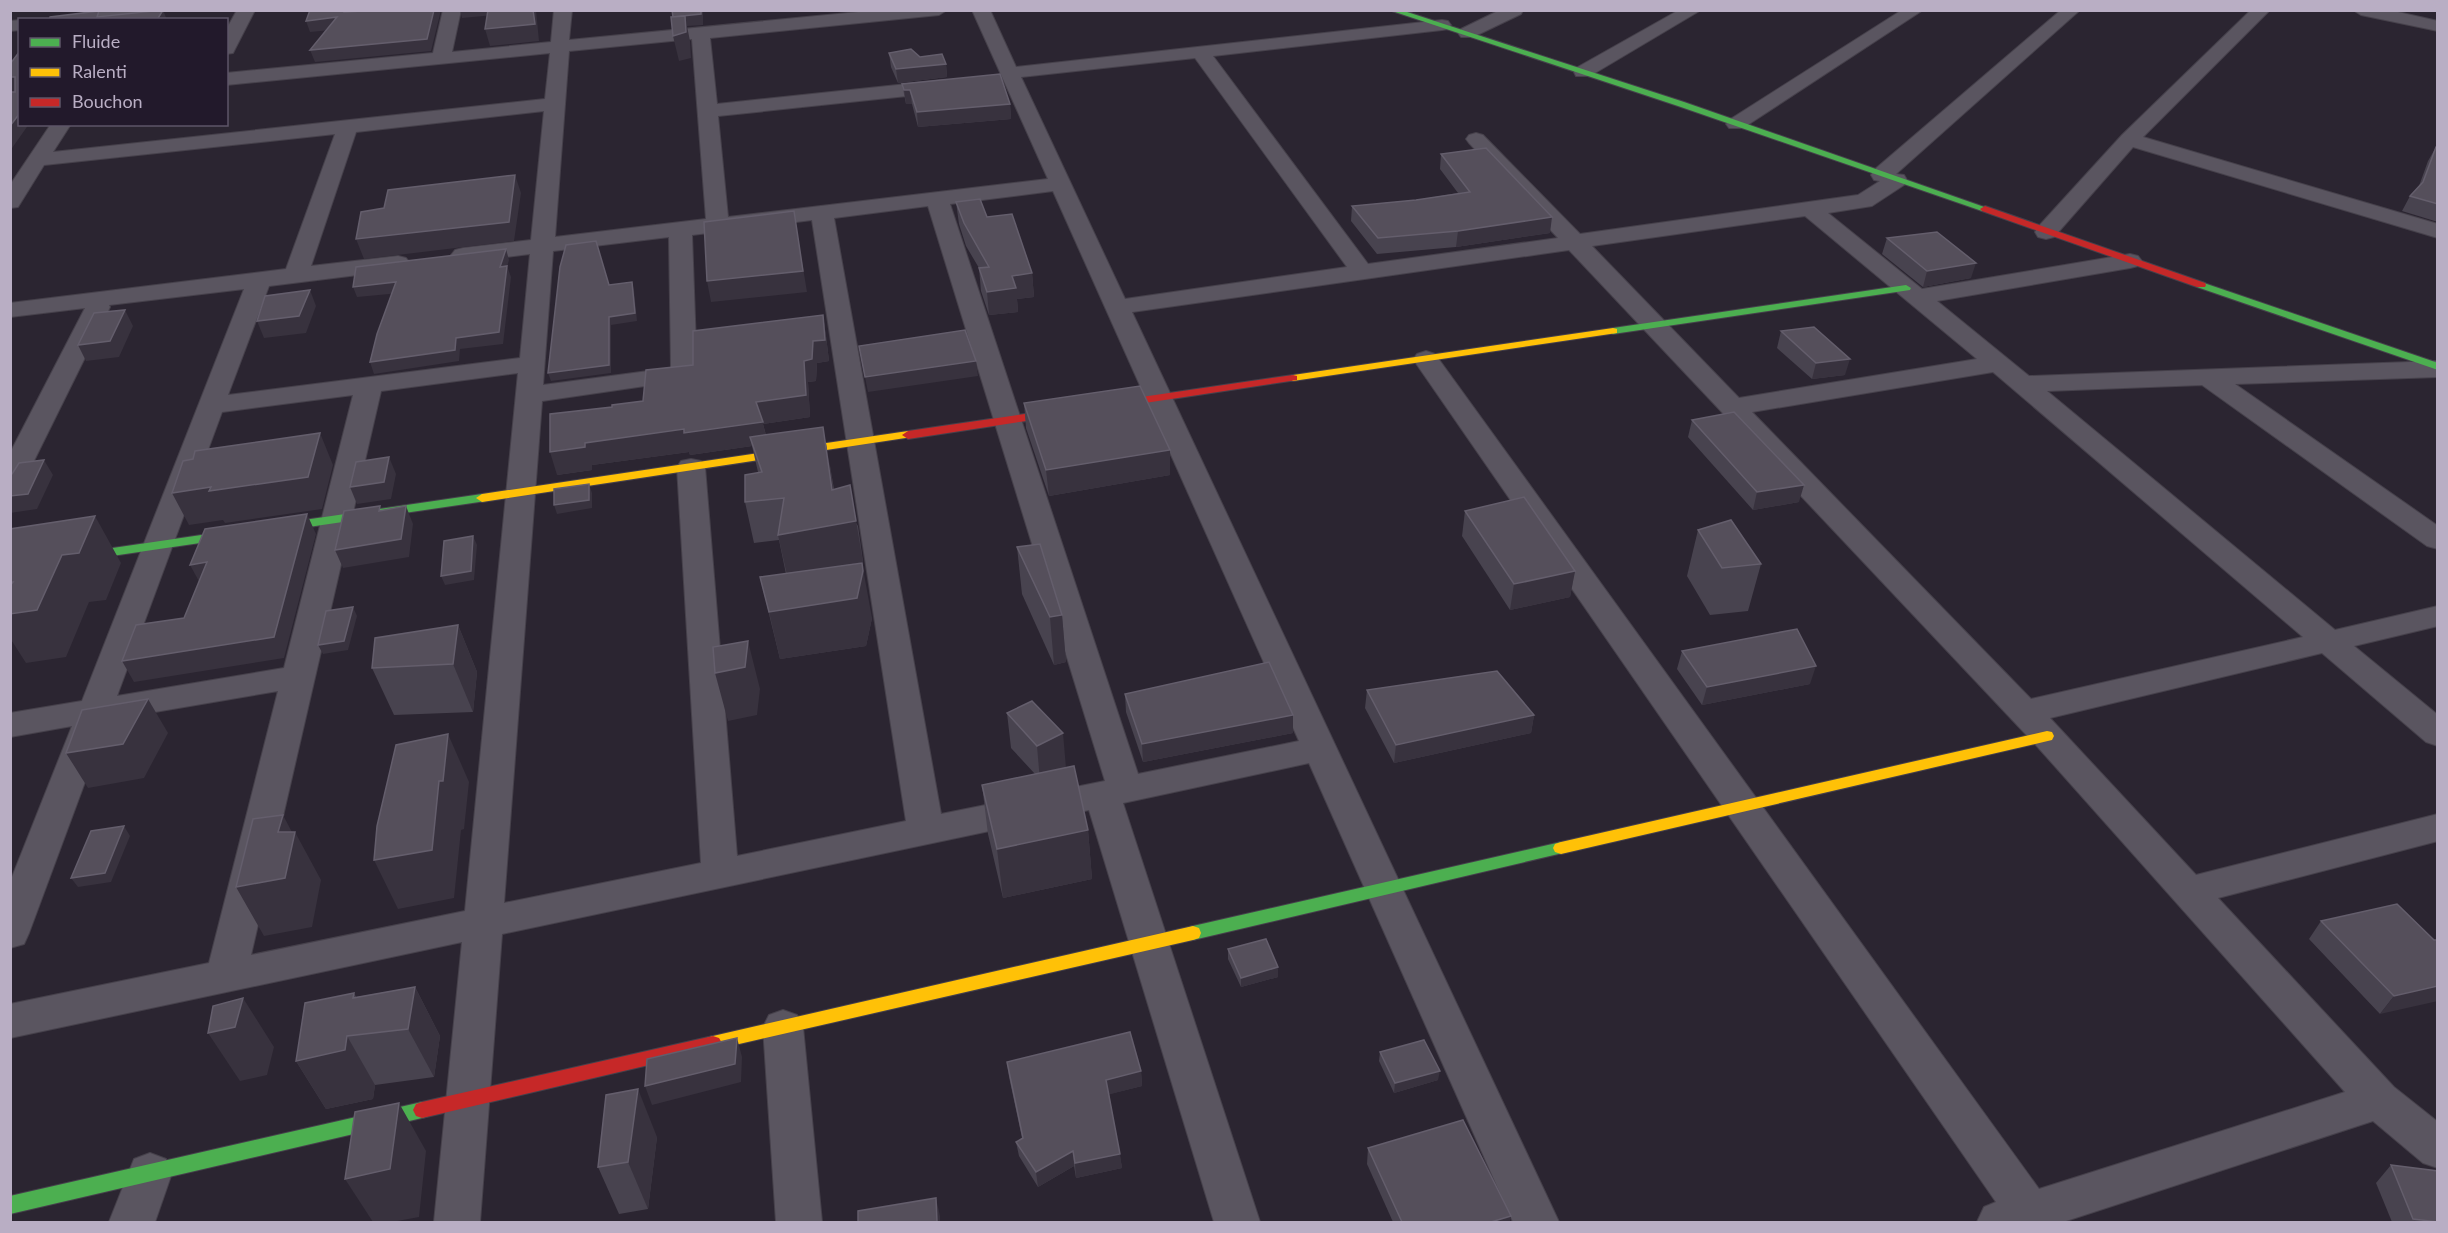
<svg xmlns="http://www.w3.org/2000/svg" width="2448" height="1233" viewBox="0 0 2448 1233" font-family="Lato,sans-serif">
  <style>
    .lines { fill: none; stroke-linecap: round; stroke-linejoin: round }
    .street-casing { stroke: #46414b; stroke-width: 2 }
    .fast-casing { stroke: #45404b; stroke-width: 2 }
    .slow-casing { stroke: #45404b; stroke-width: 2 }
    .jam-casing { stroke: #45404b; stroke-width: 2 }
    .street { fill: #5a5560; fill-rule: evenodd }
    .fast { fill: #4caf50; fill-rule: evenodd }
    .slow { fill: #ffc107; fill-rule: evenodd }
    .jam { fill: #c62828; fill-rule: evenodd }
    .wall { fill: #48434f }
    .shaded-wall { fill: #38323e }
    .building { fill: #554f5b; stroke: #645e6c; stroke-width: 1.5 }
  </style>
  <rect width="100%" height="100%" fill="#2b2531"/>
  <g class="lines">
    <defs>
      <g id="street">
        <polygon points="112,10 135,10 138,14 135,18 127,20 64,20 73,15"/>
        <polygon points="237,10 255,10 235,49 233,53 226,54 226,30"/>
        <path d="M443,10H461L452,52L551,42L554,10H572L569,40L879,10H947L939,15L710,38L717,104L945,80L952,82L955,86L952,90L945,92L718,116L728,217L1048,179L972,10H990L1016,67L1442,20L1448,21L1451,25L1448,29L1442,30L1213,56L1368,264L1558,238L1469,143L1466,139L1469,135L1476,133L1483,135L1580,234L1858,195L1880,181L1874,180L1871,175L1874,170L2061,10H2080L1896,174L1904,175L1907,180L1904,185L1872,206L1828,213L1922,289L2130,254L2138,256L2142,261L2138,266L2130,268L1937,301L2029,376L2438,361V377L2235,384L2438,526V549L2427,546L2202,385L2047,391L2335,630L2438,606V626L2354,646L2438,715V746L2426,742L2322,653L2050,718L2196,875L2438,814V841L2218,898L2394,1087L2438,1122V1168L2423,1163L2373,1121L2063,1222H1977L1984,1207L1996,1202L1413,359L1417,354L1426,351L1435,354L2039,1189L2345,1092L2035,744L1569,250L1132,312L1559,1222H1513L1309,763L1123,803L1260,1222H1214L1089,810L502,934L480,1222H434L462,942L10,1038V1004L209,963L278,691L108,720L29,933L24,944L10,948V882L72,726L10,737V713L82,701L244,289L109,305L110,307L24,481L20,487L10,489V453L85,308L10,317V303L286,269L335,134L44,165L18,207L10,208V185L51,124H71L53,152L545,99L550,53L226,85V73L433,53ZM692,39L706,219L555,237L569,51ZM1195,58L1347,267L1125,299L1021,77ZM544,111L531,240L463,248L455,250L451,255L455,260L463,262L530,254L520,358L228,395L269,286L398,270L406,268L410,263L406,258L398,256L311,266L356,132ZM1053,191L1299,741L1138,774L950,204ZM928,206L1105,781L941,814L834,218ZM1805,216L1977,359L1739,398L1592,246ZM812,220L906,821L737,856L705,467L701,461L691,459L681,461L677,467L701,863L504,903L542,401L693,379L697,374L692,235ZM669,237L671,368L543,385L553,251ZM1993,372L2303,637L2031,699L1752,412ZM518,373L465,911L251,955L381,391ZM353,395L284,668L117,696L222,412Z"/>
        <polygon points="1500,10 1523,10 1521,14 1473,37 1461,37 1458,33 1461,29"/>
        <polygon points="1679,10 1701,10 1590,76 1576,76 1574,72 1576,68"/>
        <polygon points="1902,10 1923,10 1743,128 1729,128 1726,124 1729,120"/>
        <polygon points="2251,10 2270,10 2143,137 2438,224 2438,238 2133,147 2054,237 2046,239 2038,237 2035,232 2038,227 2122,135"/>
        <polygon points="2353,10 2389,10 2438,21 2438,31 2361,15"/>
        <polygon points="20,20 20,30 10,31 10,21"/>
        <polygon points="783,1010 797,1015 803,1027 822,1222 776,1222 763,1027 769,1015"/>
        <polygon points="150,1153 166,1159 172,1173 155,1222 109,1222 134,1159"/>
      </g>
      <g id="fast">
        <polygon points="1389,10 1401,10 1684,102 1990,209 1982,211 1678,106"/>
        <polygon points="2201,282 2438,363 2438,370 2197,287 2197,283"/>
        <polygon points="1906,285 1911,288 1910,290 1613,334 1608,331 1613,328"/>
        <polygon points="482,494 488,498 486,501 10,571 10,563"/>
        <polygon points="1561,842 1567,844 1569,848 1567,852 1193,940 1187,938 1185,933 1187,928 1193,926"/>
        <polygon points="422,1102 428,1104 431,1110 428,1116 422,1118 10,1214 10,1196"/>
      </g>
      <g id="slow">
        <polygon points="1613,328 1617,329 1617,333 1293,381 1287,378 1293,375"/>
        <polygon points="908,431 914,435 912,437 482,502 476,498 482,494"/>
        <polygon points="2047,731 2052,732 2054,736 2052,740 1561,854 1555,852 1553,848 1555,844 1561,842"/>
        <polygon points="1193,926 1199,928 1201,933 1199,938 1193,940 713,1050 707,1048 704,1043 707,1038 713,1036"/>
      </g>
      <g id="jam">
        <polygon points="1985,206 2205,283 2206,285 2205,287 2197,287 1982,211 1980,209"/>
        <polygon points="1293,375 1297,376 1297,380 908,439 902,435 908,431"/>
        <polygon points="713,1036 719,1038 722,1043 719,1048 713,1050 422,1118 416,1116 413,1110 416,1104 422,1102"/>
      </g>
    </defs>
    <use href="#street" class="street-casing"/>
    <use href="#fast" class="fast-casing"/>
    <use href="#slow" class="slow-casing"/>
    <use href="#jam" class="jam-casing"/>
    <use href="#street" class="street"/>
    <use href="#fast" class="fast"/>
    <use href="#slow" class="slow"/>
    <use href="#jam" class="jam"/>
  </g>
  <g class="wall">
    <polygon points="889,53 946,64 947,77 898,83 891,67"/>
    <polygon points="902,84 1010,104 1011,119 918,127 912,104 906,104"/>
    <polygon points="2436,147 2438,147 2438,222 2402,211 2410,196 2419,186 2428,161"/>
    <polygon points="1441,154 1550,233 1456,247 1377,254 1351,221 1352,206 1416,200 1458,193 1440,169"/>
    <polygon points="956,202 987,217 1032,273 1034,297 1017,299 1018,312 989,315 981,291 979,268 966,246 959,224"/>
    <polygon points="1887,238 1971,278 1923,287 1882,254"/>
    <polygon points="823,315 826,336 829,361 817,363 816,381 808,382 810,417 763,424 766,435 830,466 834,489 858,526 863,562 842,566 872,618 866,646 780,659 760,577 786,574 779,540 754,543 745,502 758,472 752,446 690,455 689,452 592,465 592,470 557,475 612,407 643,401 693,365"/>
    <polygon points="1781,331 1845,375 1812,379 1777,348"/>
    <polygon points="1024,403 1170,475 1049,496 1026,428"/>
    <polygon points="1692,420 1799,502 1753,510 1688,437"/>
    <polygon points="1465,511 1575,571 1570,597 1510,610 1462,536"/>
    <polygon points="1698,530 1761,564 1748,611 1710,615 1687,576"/>
    <polygon points="1017,547 1062,615 1066,662 1054,665 1022,594"/>
    <polygon points="458,625 477,672 473,712 394,715 372,668"/>
    <polygon points="1682,651 1810,684 1702,705 1677,669"/>
    <polygon points="1367,690 1534,715 1531,733 1394,763 1365,708"/>
    <polygon points="1125,694 1293,733 1143,762 1126,712"/>
    <polygon points="1007,713 1066,768 1088,830 1092,879 1003,898 988,834 982,785 1035,774 1011,748"/>
    <polygon points="2321,921 2434,940 2438,940 2380,1014 2309,939"/>
    <polygon points="1228,949 1278,967 1278,977 1241,987 1228,959"/>
    <polygon points="415,987 440,1036 434,1077 375,1085 373,1099 326,1109 296,1061 354,993 356,997"/>
    <polygon points="1380,1052 1438,1080 1394,1093 1379,1061"/>
    <polygon points="1007,1062 1141,1071 1142,1086 1109,1094 1122,1168 1076,1178 1074,1166 1038,1187 1019,1156 1016,1142 1022,1138 1009,1077"/>
    <polygon points="657,1137 648,1209 619,1214 598,1167"/>
    <polygon points="1368,1148 1510,1222 1393,1222 1367,1164"/>
    <polygon points="2391,1165 2438,1222 2392,1222 2376,1183"/>
  </g>
  <g class="shaded-wall">
    <polygon points="163,10 167,20 157,20"/>
    <polygon points="434,10 441,10 431,51 315,62 310,50"/>
    <polygon points="460,10 493,10 494,15 462,18"/>
    <polygon points="533,10 536,10 539,41 490,46 485,29"/>
    <polygon points="701,10 703,10 703,25 687,26 690,41 691,58 679,61 673,36 673,17"/>
    <polygon points="337,17 341,29 310,32 306,21"/>
    <polygon points="946,64 947,77 898,83 896,69"/>
    <polygon points="10,77 15,77 20,92 10,92"/>
    <polygon points="904,90 910,90 912,104 906,104"/>
    <polygon points="1010,104 1011,119 918,127 917,112"/>
    <polygon points="20,113 20,124 29,124 10,151 10,126"/>
    <polygon points="515,175 521,193 514,241 364,259 356,239"/>
    <polygon points="1552,217 1550,233 1456,247 1458,231"/>
    <polygon points="797,231 807,292 711,302 707,281"/>
    <polygon points="506,249 509,260 504,278 500,267"/>
    <polygon points="1976,263 1971,278 1923,287 1927,271"/>
    <polygon points="507,266 511,277 503,344 460,349 459,361 374,374 370,362 456,338"/>
    <polygon points="1032,273 1034,297 1017,299 1018,312 989,315 987,292 1012,276"/>
    <polygon points="396,282 400,293 357,297 353,287"/>
    <polygon points="632,282 634,290 637,321 611,325 611,373 551,381 548,373 609,317"/>
    <polygon points="310,290 316,306 306,333 264,338 257,321"/>
    <polygon points="125,310 133,326 119,357 86,361 78,345"/>
    <polygon points="823,315 826,336 829,361 817,363 816,381 808,382 810,417 763,424 768,444 750,437 752,446 690,455 689,452 592,465 592,470 557,475 550,452 585,443 684,429 756,402 804,361 813,341"/>
    <polygon points="1850,359 1845,375 1812,379 1816,363"/>
    <polygon points="976,361 978,376 868,392 865,377"/>
    <polygon points="823,427 830,466 838,524 850,485 863,562 787,575 778,535 832,490"/>
    <polygon points="320,433 333,465 322,509 225,523 223,520 189,525 172,493"/>
    <polygon points="1170,450 1170,475 1049,496 1046,470"/>
    <polygon points="389,457 396,474 391,499 357,504 350,487"/>
    <polygon points="44,460 53,475 37,509 10,513 10,496"/>
    <polygon points="589,484 592,493 592,508 557,514 554,505"/>
    <polygon points="1804,485 1799,502 1753,510 1757,492"/>
    <polygon points="406,506 413,524 409,557 343,568 335,550"/>
    <polygon points="307,514 316,534 284,658 134,682 122,661 274,637"/>
    <polygon points="95,516 121,563 106,600 89,602 66,657 26,663 10,638 10,582 62,555"/>
    <polygon points="473,536 477,545 474,580 445,585 441,576"/>
    <polygon points="207,562 201,585 190,565"/>
    <polygon points="862,563 872,618 866,646 780,659 769,612"/>
    <polygon points="1575,571 1570,597 1510,610 1514,584"/>
    <polygon points="353,607 357,616 348,650 323,654 318,645"/>
    <polygon points="1062,615 1066,662 1054,665 1050,617"/>
    <polygon points="458,625 477,672 473,712 453,664"/>
    <polygon points="748,641 760,689 757,715 728,721 715,673"/>
    <polygon points="1816,666 1810,684 1702,705 1707,687"/>
    <polygon points="148,699 168,733 144,778 88,788 66,753"/>
    <polygon points="1293,715 1293,733 1143,762 1142,744"/>
    <polygon points="1534,715 1531,733 1394,763 1396,745"/>
    <polygon points="1063,733 1066,768 1040,781 1037,746"/>
    <polygon points="448,734 469,782 464,829 461,830 454,898 398,909 374,860 439,781"/>
    <polygon points="283,815 294,836 295,832 321,880 312,927 264,936 236,887 278,832"/>
    <polygon points="124,826 130,836 111,882 78,887 71,878"/>
    <polygon points="1088,830 1092,879 1003,898 997,849"/>
    <polygon points="1278,967 1278,977 1241,987 1241,978"/>
    <polygon points="2438,986 2438,1001 2380,1014 2394,996"/>
    <polygon points="415,987 440,1036 434,1077 408,1029"/>
    <polygon points="243,998 274,1047 267,1075 240,1081 208,1033"/>
    <polygon points="347,1036 375,1085 373,1099 326,1109 296,1061"/>
    <polygon points="737,1038 742,1057 741,1082 652,1105 645,1086"/>
    <polygon points="1141,1071 1142,1086 1107,1095 1106,1080"/>
    <polygon points="1440,1071 1438,1080 1394,1093 1395,1083"/>
    <polygon points="638,1089 657,1137 648,1209 628,1162"/>
    <polygon points="399,1103 426,1151 419,1217 392,1222 373,1222 345,1179"/>
    <polygon points="1073,1151 1074,1166 1038,1187 1036,1172"/>
    <polygon points="1120,1154 1122,1168 1076,1178 1075,1163"/>
    <polygon points="936,1198 940,1216 940,1222 937,1222"/>
    <polygon points="1511,1216 1510,1222 1491,1222"/>
  </g>
  <g class="building">
    <polygon points="163,10 157,20 49,20 50,17 99,11 97,17"/>
    <polygon points="310,10 344,10 344,12 383,10 434,10 427,39 310,50 337,17 306,21"/>
    <polygon points="488,10 533,10 535,24 485,29"/>
    <polygon points="672,10 701,10 701,14 673,17"/>
    <polygon points="685,16 686,32 673,36 671,17"/>
    <polygon points="911,49 920,57 942,54 946,64 896,69 889,53"/>
    <polygon points="20,51 20,113 10,126 10,92 15,92 15,77 10,77 10,64"/>
    <polygon points="1000,74 1010,104 917,112 910,90 904,90 902,84"/>
    <polygon points="2436,147 2438,147 2438,204 2410,196 2423,182"/>
    <polygon points="1486,148 1552,217 1458,231 1378,238 1352,206 1416,200 1470,192 1441,154"/>
    <polygon points="515,175 509,222 356,239 361,212 384,208 388,190"/>
    <polygon points="980,199 987,217 1012,214 1032,273 1012,276 1016,288 987,292 979,268 989,267 964,223 956,202"/>
    <polygon points="794,211 803,271 707,281 704,222"/>
    <polygon points="1937,232 1976,263 1927,271 1887,238"/>
    <polygon points="596,241 609,285 632,282 635,313 609,317 609,365 548,373 560,267 566,245"/>
    <polygon points="506,249 500,267 507,266 499,332 456,338 455,350 370,362 377,334 396,282 353,287 356,267"/>
    <polygon points="310,290 299,316 257,321 265,296"/>
    <polygon points="125,310 110,341 78,345 94,313"/>
    <polygon points="823,315 825,340 813,341 812,359 804,361 806,395 756,402 763,422 684,433 684,429 585,443 585,447 550,452 550,414 612,407 612,405 643,401 646,370 693,365 693,331"/>
    <polygon points="1814,327 1850,359 1816,363 1781,331"/>
    <polygon points="965,330 976,361 865,377 859,346"/>
    <polygon points="1140,386 1170,450 1046,470 1024,403"/>
    <polygon points="1734,412 1804,485 1757,492 1692,420"/>
    <polygon points="823,427 832,490 850,485 856,521 778,535 784,498 745,502 745,475 762,472 750,437"/>
    <polygon points="320,433 308,477 209,491 211,487 172,493 183,461 193,459 195,451"/>
    <polygon points="389,457 384,482 350,487 356,462"/>
    <polygon points="44,460 28,494 10,496 10,474 12,474 19,463"/>
    <polygon points="589,484 589,500 554,505 554,489"/>
    <polygon points="1524,497 1575,571 1514,584 1465,511"/>
    <polygon points="380,506 379,511 406,506 401,539 335,550 344,511"/>
    <polygon points="307,514 274,637 122,661 136,625 184,618 207,562 190,565 205,529"/>
    <polygon points="95,516 79,553 62,555 37,610 10,614 10,586 13,582 10,582 10,529"/>
    <polygon points="1731,520 1761,564 1722,568 1698,530"/>
    <polygon points="473,536 471,571 441,576 444,541"/>
    <polygon points="1040,544 1062,615 1050,617 1017,547"/>
    <polygon points="862,563 863,571 857,598 769,612 760,577"/>
    <polygon points="353,607 344,641 318,645 326,611"/>
    <polygon points="458,625 453,664 372,668 375,638"/>
    <polygon points="1797,629 1816,666 1707,687 1682,651"/>
    <polygon points="748,641 745,667 715,673 713,647"/>
    <polygon points="1269,662 1293,715 1142,744 1125,694"/>
    <polygon points="1497,671 1534,715 1396,745 1367,690"/>
    <polygon points="148,699 123,744 66,753 82,710"/>
    <polygon points="1032,701 1063,733 1037,746 1007,713"/>
    <polygon points="448,734 443,781 439,781 432,850 374,860 377,826 396,745"/>
    <polygon points="1074,766 1088,830 997,849 982,785"/>
    <polygon points="283,815 278,832 295,832 285,878 236,887 253,819"/>
    <polygon points="124,826 105,873 71,878 91,831"/>
    <polygon points="2397,904 2434,940 2438,940 2438,986 2394,996 2321,921"/>
    <polygon points="1266,939 1278,967 1241,978 1228,949"/>
    <polygon points="415,987 408,1029 347,1036 345,1050 296,1061 305,1003 354,993 353,998"/>
    <polygon points="243,998 235,1027 208,1033 213,1006"/>
    <polygon points="1130,1032 1141,1071 1106,1080 1120,1154 1075,1163 1073,1151 1036,1172 1016,1142 1023,1138 1007,1062"/>
    <polygon points="737,1038 735,1064 645,1086 647,1059"/>
    <polygon points="1424,1040 1440,1071 1395,1083 1380,1052"/>
    <polygon points="638,1089 628,1162 598,1167 606,1095"/>
    <polygon points="399,1103 390,1169 345,1179 355,1112"/>
    <polygon points="1463,1120 1511,1216 1491,1222 1402,1222 1368,1148"/>
    <polygon points="2391,1165 2438,1171 2438,1222 2413,1219"/>
    <polygon points="936,1198 937,1222 858,1222 858,1211"/>
  </g>
  <rect width="2448" height="1233" fill="none" stroke="#b9aec4" stroke-width="24"/>
  <rect x="18" y="18" width="210" height="108" fill="#22192b" stroke="#5e5568" stroke-width="1.5"/>
  <rect x="30" y="38" width="30" height="9" fill="#4caf50" stroke="#5e5568" stroke-width="1.5"/>
  <text x="72" y="48" font-size="18" fill="#b9aec4">Fluide</text>
  <rect x="30" y="68" width="30" height="9" fill="#ffc107" stroke="#5e5568" stroke-width="1.5"/>
  <text x="72" y="78" font-size="18" fill="#b9aec4">Ralenti</text>
  <rect x="30" y="98" width="30" height="9" fill="#c62828" stroke="#5e5568" stroke-width="1.5"/>
  <text x="72" y="108" font-size="18" fill="#b9aec4">Bouchon</text>
</svg>
